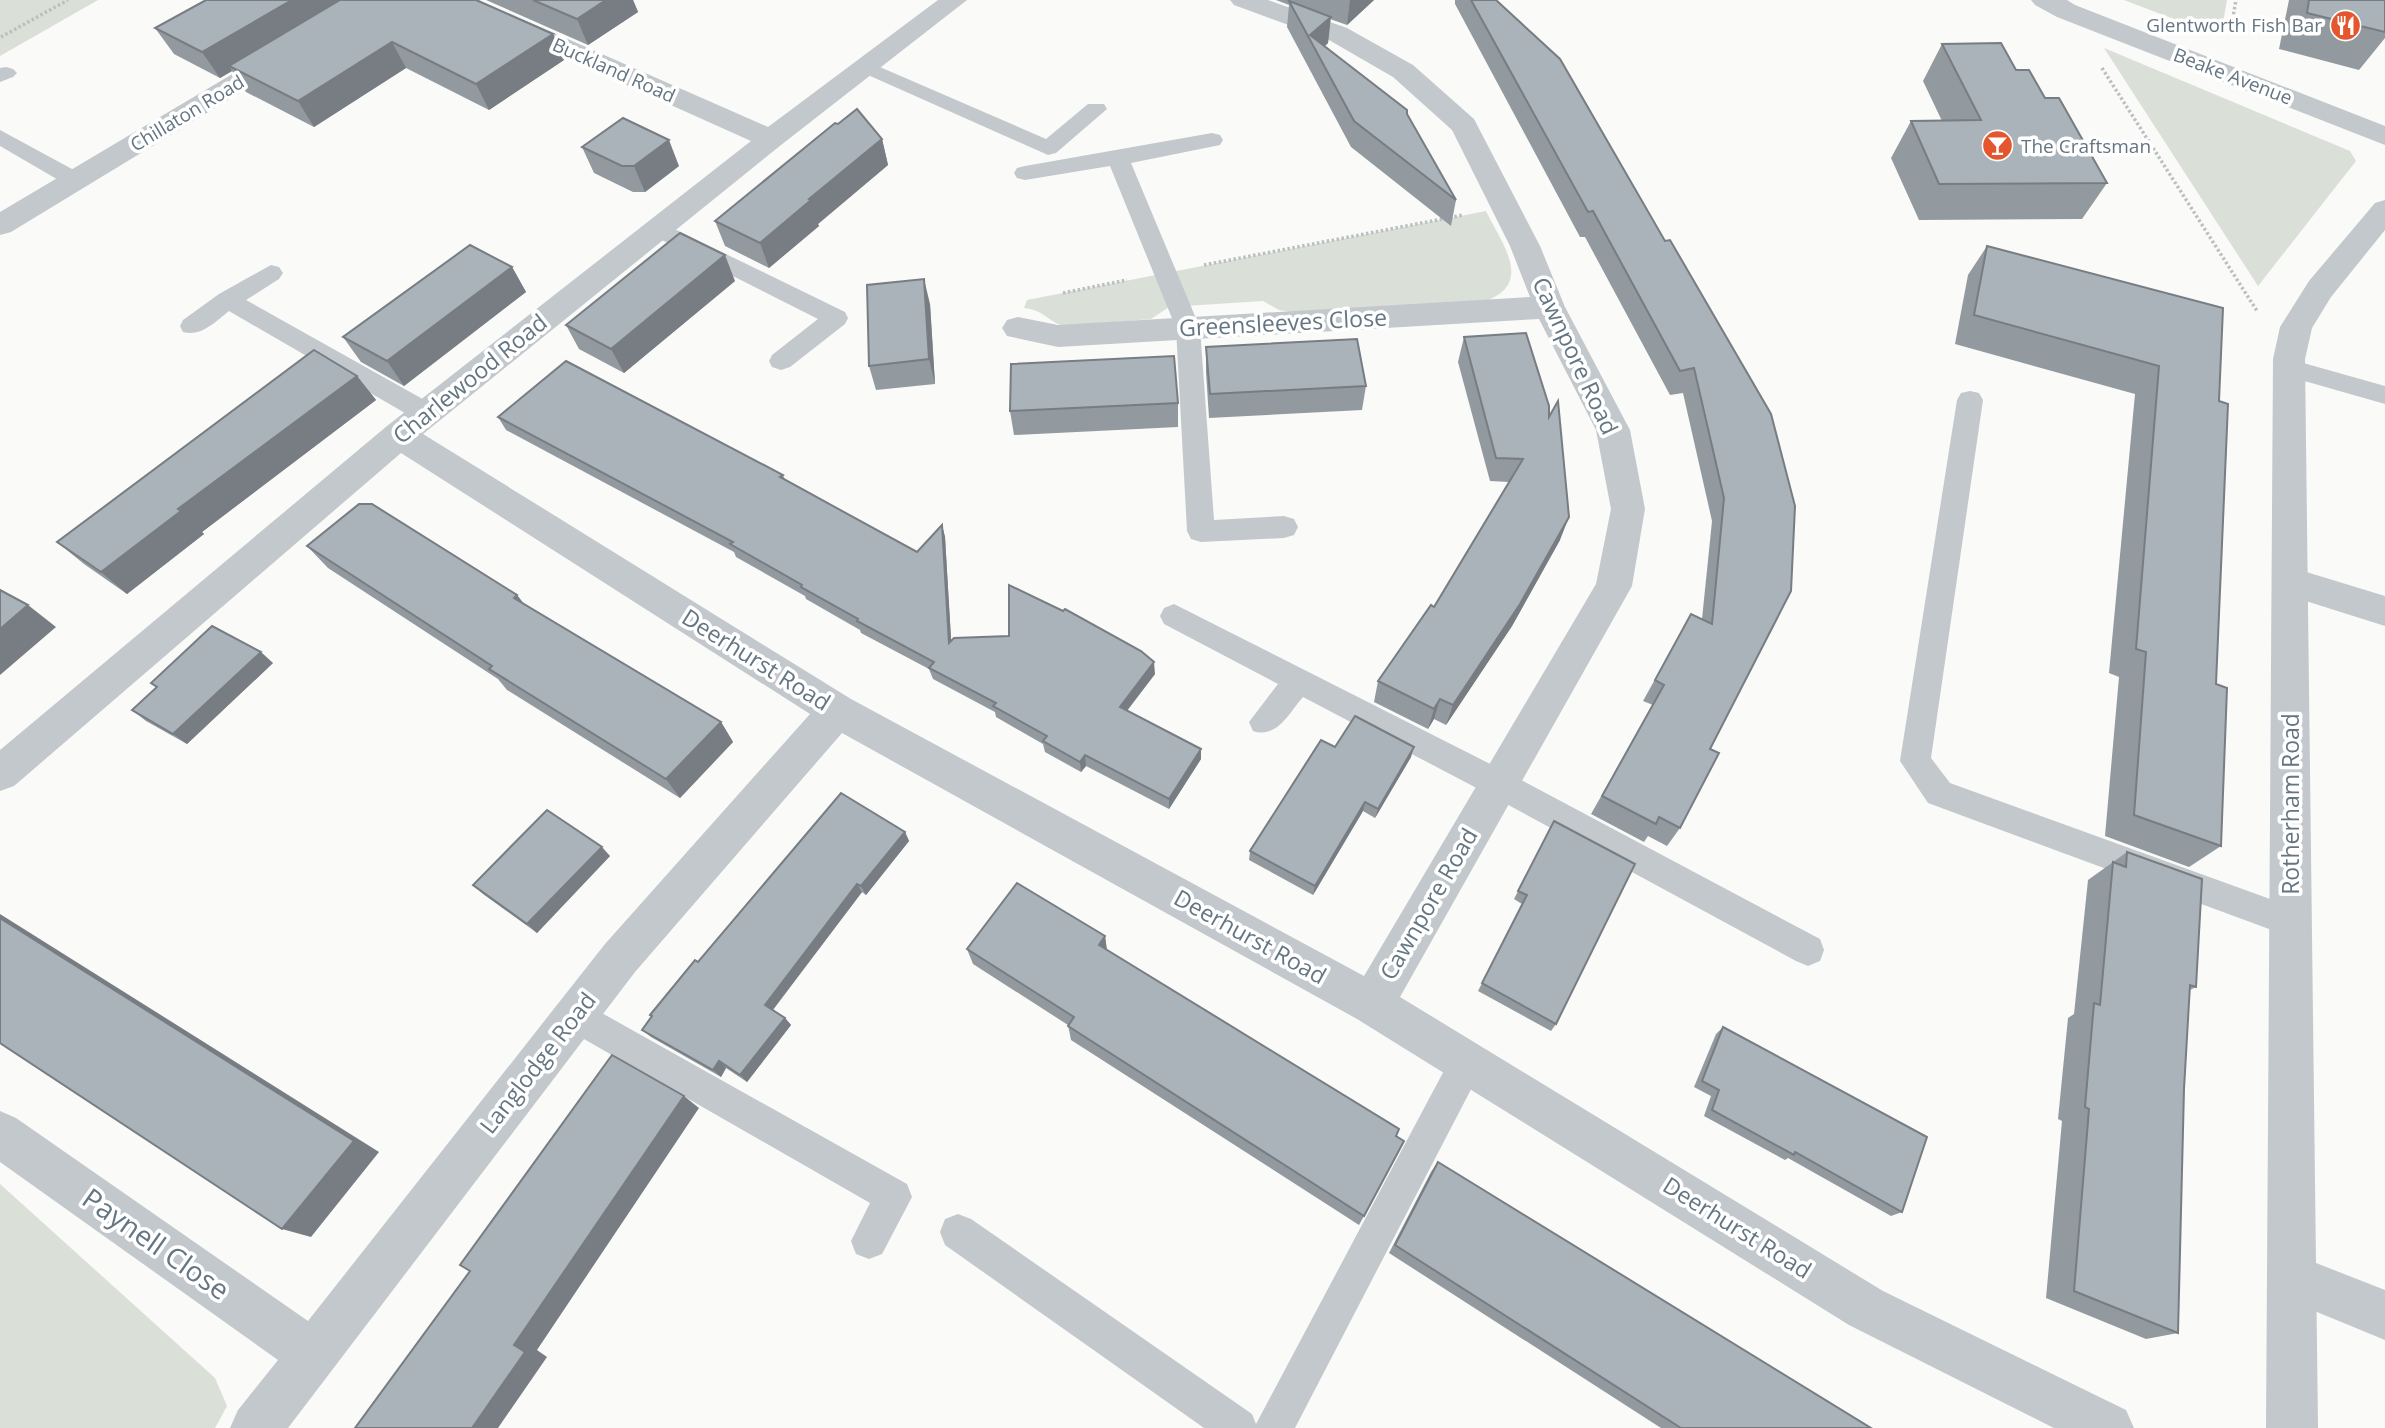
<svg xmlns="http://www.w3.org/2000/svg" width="2385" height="1428" viewBox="0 0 2385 1428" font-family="'Open Sans',sans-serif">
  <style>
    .green { fill: #dadfd7 }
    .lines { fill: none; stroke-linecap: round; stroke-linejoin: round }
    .path { stroke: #bbbfc2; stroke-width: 3.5; stroke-dasharray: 2.5 2.5; stroke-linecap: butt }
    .service { fill: #c3c8cc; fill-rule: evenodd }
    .minor { fill: #c3c8cc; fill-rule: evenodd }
    .tertiary { fill: #c3c8cc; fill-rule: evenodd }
    .wall { fill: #929a9f }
    .shaded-wall { fill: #777d82 }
    .building { fill: #aab3b9; stroke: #777d82; stroke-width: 2 }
    .labels { text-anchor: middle; stroke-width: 7; stroke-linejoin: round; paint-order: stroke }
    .far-poi-label { font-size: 19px; fill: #657683; stroke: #fff; text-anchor: end }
    .far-street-label { font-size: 19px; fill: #657683; stroke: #fff }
    .street-label { font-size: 23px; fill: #657683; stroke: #fff }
    .near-street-label { font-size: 28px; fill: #657683; stroke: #fff }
  </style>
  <rect width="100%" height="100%" fill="#fafaf8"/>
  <g class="green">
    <polygon points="0,0 98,0 0,56"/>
    <polygon points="2124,0 2227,0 2221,34 2213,34"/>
    <polygon points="2104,48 2350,151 2356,161 2258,286"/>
    <path d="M1486,211C1500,241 1534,282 1488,300L1296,313L1279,310L1263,301L1169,307L1151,319L1065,326C1049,323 1045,310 1024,308L1027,300Z"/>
    <polygon points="0,1184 215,1378 227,1406 215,1428 0,1428"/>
  </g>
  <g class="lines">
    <g class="path">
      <polyline points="2230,34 2236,0"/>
      <polyline points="1,37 68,0"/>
      <polyline points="2102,68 2257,311"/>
      <polyline points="1204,265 1463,215"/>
      <polyline points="1063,293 1127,280"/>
    </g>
    <g class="service">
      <polygon points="866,61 1046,139 1088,104 1104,104 1107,109 1056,153 1048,155 859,71 856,67 859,63"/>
      <polygon points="6,67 13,69 17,73 13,77 0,82 0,68"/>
      <polygon points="0,130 83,175 86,180 83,185 75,187 67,185 0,146"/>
      <polygon points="1212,133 1220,135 1223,140 1220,145 1131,163 1200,328 1214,520 1284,516 1294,519 1298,527 1294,535 1284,538 1201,542 1191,539 1187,531 1176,328 1110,166 1025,180 1017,178 1014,173 1017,168 1025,166"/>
      <polygon points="658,221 845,312 848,318 845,324 790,367 781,370 772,367 769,361 772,355 818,319 650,234 646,229 650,224"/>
      <path d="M271,265L279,267L283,273L279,279L246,300L435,406L439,413L435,420L426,422L417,420L229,311C215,322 201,337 183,332L180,326L183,320L219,294Z"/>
      <polygon points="2289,359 2385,386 2385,404 2280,374 2276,368 2280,362"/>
      <polygon points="1970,391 1979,393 1983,400 1931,758 1950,783 2303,911 2307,922 2303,933 2291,937 1928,803 1900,761 1957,400 1961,393"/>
      <path d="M1174,604L1510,774L1820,939L1824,950L1820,961L1808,966L1796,961L1488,794L1303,697C1289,713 1277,739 1253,731L1249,722L1278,684L1164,624L1160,616L1164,608Z"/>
      <polygon points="575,998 907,1184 912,1197 882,1254 869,1259 856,1254 851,1241 870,1203 563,1027 558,1015 563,1003"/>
      <polygon points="1467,1045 1479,1050 1484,1062 1479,1074 1295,1428 1204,1428 945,1245 940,1232 945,1219 958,1214 971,1219 1252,1414 1256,1424 1455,1050"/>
    </g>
    <g class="minor">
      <polygon points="357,0 388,0 384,5 11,232 0,235 0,212"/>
      <polygon points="444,0 479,0 768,127 938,0 967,0 781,145 423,434 851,699 1364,976 1596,584 1611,509 1596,430 1539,319 1058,347 1007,336 1002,328 1007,320 1018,317 1058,325 1530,297 1510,246 1452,130 1393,77 1329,40 1234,5 1230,0 1268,0 1347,28 1413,65 1474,119 1540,246 1565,307 1630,430 1645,509 1632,586 1400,997 1883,1291 2126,1410 2134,1428 2054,1428 1849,1325 1357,1019 842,733 635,972 288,1428 230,1428 238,1410 278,1360 0,1162 0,1111 16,1118 308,1321 605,944 810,714 401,453 14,786 0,791 0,750 387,426 751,141 448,5"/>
      <polygon points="2290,567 2385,596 2385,626 2277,592 2272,582 2277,572"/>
      <polygon points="2293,1254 2385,1290 2385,1340 2276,1295 2269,1278 2276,1261"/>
    </g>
    <g class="tertiary">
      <polygon points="2031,0 2067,0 2075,5 2385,126 2385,145 2057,17 2035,5"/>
      <polygon points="2385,200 2385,230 2331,297 2312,328 2305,359 2318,1428 2266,1428 2273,359 2280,327 2309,281 2375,203"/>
    </g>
  </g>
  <g class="wall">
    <polygon points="486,0 633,0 638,12 588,45"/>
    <polygon points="1276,0 1374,0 1347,25 1330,19 1328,43 1325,46 1407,114 1456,200 1451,226 1351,147 1287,27 1289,5"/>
    <polygon points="1455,0 1496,0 1665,241 1771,414 1710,749 1680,828 1667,846 1648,836 1644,842 1591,814 1653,705 1643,701 1691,614 1702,619 1712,521 1683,393 1670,395 1585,237 1580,237 1455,4"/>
    <polygon points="2289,0 2385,0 2385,38 2359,70 2279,49"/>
    <polygon points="155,28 553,34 564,60 489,110 406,68 314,127 246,92 232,71 220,78 174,54"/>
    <polygon points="1942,44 2016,70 2045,98 2107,183 2082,219 1919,220 1891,158 1911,121 1942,121 1923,81"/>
    <polygon points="882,139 888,165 818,224 819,226 769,268 725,246 715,221"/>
    <polygon points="582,147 679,166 645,192 633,192 594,173"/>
    <polygon points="1987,246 2219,401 2216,684 2221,846 2189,867 2105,836 2119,677 2109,673 2135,394 1955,344 1968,275"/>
    <polygon points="512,267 526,292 404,386 361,362 343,337"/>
    <polygon points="735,281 624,373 579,349 566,325"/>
    <polygon points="930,304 935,384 876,390 869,366"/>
    <polygon points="1526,333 1560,540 1512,626 1446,725 1434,719 1428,729 1374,702 1378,681 1434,607 1509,482 1490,481 1458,362 1464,337"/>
    <polygon points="1206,347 1366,386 1362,410 1209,418 1206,372"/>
    <polygon points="357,376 376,400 202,532 204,534 127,594 84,564 57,542"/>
    <polygon points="1178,403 1178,427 1014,435 1010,411"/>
    <polygon points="498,417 783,475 785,480 917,552 942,525 945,537 951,640 1155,674 1127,711 1201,749 1201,759 1169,809 1086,766 1081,772 1045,752 1043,744 996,717 995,712 933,679 929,669 861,633 860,630 806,599 805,596 736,557 734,552 506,430"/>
    <polygon points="307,546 517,595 524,604 721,722 733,742 680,798 507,690 498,679 328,568"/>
    <polygon points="273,663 187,744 146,721 132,710 156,687 151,683"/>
    <polygon points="1335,747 1411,757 1375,818 1363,811 1313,895 1249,860 1250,851"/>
    <polygon points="1554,821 1556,1024 1551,1031 1478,991 1522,904 1514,899"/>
    <polygon points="905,832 909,841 866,895 862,892 773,1010 785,1018 791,1025 747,1082 726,1068 721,1077 651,1037 642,1030 698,962"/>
    <polygon points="2127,852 2196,987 2190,990 2184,1089 2178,1333 2146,1339 2046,1298 2062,1121 2058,1119 2068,1018 2074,1014 2088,880"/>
    <polygon points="610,856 537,933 483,894 473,885"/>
    <polygon points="1105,936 1107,950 1396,1136 1364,1216 1359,1225 1071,1040 1068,1025 973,964 967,949"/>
    <polygon points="1723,1027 1902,1212 1891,1216 1788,1158 1785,1160 1704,1116 1711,1096 1694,1087 1716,1034"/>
    <polygon points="1438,1162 1871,1428 1661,1428 1389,1253 1431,1172"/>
  </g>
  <g class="shaded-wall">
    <polygon points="292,0 352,0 229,66 232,71 220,78 202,52"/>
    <polygon points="606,0 633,0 638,12 588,45 577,19"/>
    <polygon points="1350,0 1374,0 1347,25"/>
    <polygon points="1331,17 1328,43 1317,53 1310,35"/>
    <polygon points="553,34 564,60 489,110 476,84"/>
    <polygon points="392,42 406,68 314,127 298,101"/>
    <polygon points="882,139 888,165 818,224 819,226 769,268 760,243 809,199"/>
    <polygon points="669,140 679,166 645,192 634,166"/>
    <polygon points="725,255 735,281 624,373 611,349"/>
    <polygon points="512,267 526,292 404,386 387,361"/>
    <polygon points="924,279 930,304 935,384 929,359"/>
    <polygon points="357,376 376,400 202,532 204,534 127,594 101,572 178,509"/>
    <polygon points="1569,517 1560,540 1512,626 1446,725 1453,705"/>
    <polygon points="942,525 945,537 952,655 949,643"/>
    <polygon points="517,595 533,616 514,598"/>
    <polygon points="28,605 56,627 0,675 0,629"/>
    <polygon points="261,652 273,663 187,744 173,734"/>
    <polygon points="1154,662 1155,674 1121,718 1120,707"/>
    <polygon points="1440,699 1434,719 1428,729 1434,709"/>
    <polygon points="721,722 733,742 680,798 666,779"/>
    <polygon points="1414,747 1411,757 1375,818 1378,809"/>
    <polygon points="1201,749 1201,759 1169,809 1169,799"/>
    <polygon points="1085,755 1086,766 1081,772 1080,762"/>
    <polygon points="1365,802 1363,811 1313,895 1315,886"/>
    <polygon points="905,832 909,841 866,895 861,886"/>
    <polygon points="602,847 610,856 537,933 527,924"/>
    <polygon points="857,884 862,892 771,1012 765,1005"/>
    <polygon points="0,914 379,1152 311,1237 282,1229 0,918"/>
    <polygon points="1105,936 1107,952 1099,945"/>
    <polygon points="785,1018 791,1025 747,1082 740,1075"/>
    <polygon points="719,1061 726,1068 721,1077 713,1070"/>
    <polygon points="684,1096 699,1108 537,1350 547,1357 498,1428 472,1428 514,1345"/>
  </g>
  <g class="building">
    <polygon points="206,0 292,0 202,52 155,28"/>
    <polygon points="340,0 476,0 553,34 476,84 392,42 298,101 229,66"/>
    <polygon points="533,0 606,0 577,19"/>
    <polygon points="1471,0 1496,0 1560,59 1665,241 1670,240 1771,414 1795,506 1791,591 1710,749 1719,753 1680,828 1659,817 1656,824 1602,796 1664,685 1655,680 1691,614 1712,624 1724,498 1694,368 1680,371 1593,211 1588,212"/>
    <polygon points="2309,0 2385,0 2385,32 2307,13"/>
    <polygon points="1289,1 1331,17 1310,35 1407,110 1407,114 1456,200 1354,121"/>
    <polygon points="2001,43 2016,70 2029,70 2045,98 2059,98 2107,183 1939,184 1911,121 1981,120 1942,44"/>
    <polygon points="857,109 882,139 809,199 811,200 760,243 715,221 835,123 838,124"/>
    <polygon points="623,118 669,140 634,166 622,166 582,147"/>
    <polygon points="680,233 725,255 611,349 566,325"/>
    <polygon points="470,245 512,267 387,361 343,337"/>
    <polygon points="1987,246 2223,308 2219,401 2228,404 2216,684 2227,688 2221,846 2134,815 2146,652 2136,649 2159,366 1974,315"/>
    <polygon points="924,279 929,359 869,366 867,285"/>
    <polygon points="1526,333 1549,406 1549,417 1558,401 1569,517 1520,604 1453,705 1440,699 1434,709 1378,681 1431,605 1434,607 1523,459 1496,458 1464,337"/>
    <polygon points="1357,339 1366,386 1210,394 1206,347"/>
    <polygon points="314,350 357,376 178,509 181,511 101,572 57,542"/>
    <polygon points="1174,356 1178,403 1010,411 1011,364"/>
    <polygon points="566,361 783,475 780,477 917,552 942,525 949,643 954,638 1009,636 1009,585 1063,611 1065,609 1141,651 1154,662 1120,707 1201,749 1169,799 1085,755 1080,762 1043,741 1047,736 993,706 996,703 929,668 934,662 857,621 858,619 801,587 802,585 730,544 733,542 498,417"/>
    <polygon points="359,504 372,504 517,595 514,598 721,722 666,779 489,669 492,666 307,546"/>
    <polygon points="0,590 28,605 0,629"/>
    <polygon points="212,626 261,652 173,734 132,710 157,687 151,683"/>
    <polygon points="1355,716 1414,747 1378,809 1365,802 1315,886 1250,851 1321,740 1335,747"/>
    <polygon points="841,793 905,832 861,886 857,884 765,1005 785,1018 740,1075 719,1061 713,1070 642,1030 652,1016 650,1015 695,960 698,962"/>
    <polygon points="547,810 602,847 527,924 473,885"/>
    <polygon points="1554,821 1635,864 1556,1024 1482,983 1527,895 1518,891"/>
    <polygon points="2127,852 2202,879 2196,987 2190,985 2184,1089 2178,1333 2074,1291 2089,1109 2085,1107 2094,1003 2100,1005 2113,862 2126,867"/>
    <polygon points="1017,883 1105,936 1099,945 1399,1129 1396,1136 1404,1141 1364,1216 1068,1026 1074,1017 967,949"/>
    <polygon points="0,918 354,1141 282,1229 0,1043"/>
    <polygon points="1723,1027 1927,1137 1902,1212 1795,1152 1794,1155 1712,1110 1719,1090 1702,1081"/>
    <polygon points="612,1055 684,1096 514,1345 525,1352 472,1428 355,1428 470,1271 460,1265"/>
    <polygon points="1438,1162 1871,1428 1681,1428 1395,1245"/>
  </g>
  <defs>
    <symbol id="restaurant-disc" viewBox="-11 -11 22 22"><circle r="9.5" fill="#e4572e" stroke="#fff"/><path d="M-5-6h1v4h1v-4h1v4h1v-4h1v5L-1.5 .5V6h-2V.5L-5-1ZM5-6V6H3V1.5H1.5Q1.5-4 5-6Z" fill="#fff"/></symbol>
    <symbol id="bar-disc" viewBox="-11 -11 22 22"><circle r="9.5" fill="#e4572e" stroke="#fff"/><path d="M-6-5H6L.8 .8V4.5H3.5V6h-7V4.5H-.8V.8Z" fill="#fff"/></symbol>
  </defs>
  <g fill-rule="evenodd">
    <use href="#restaurant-disc" x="2328" y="8" width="35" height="35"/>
    <use href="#bar-disc" x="1980" y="128" width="35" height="35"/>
  </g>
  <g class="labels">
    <g class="far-poi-label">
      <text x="2322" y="32">Glentworth Fish Bar</text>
      <text x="2021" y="153" text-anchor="start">The Craftsman</text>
    </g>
    <g class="far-street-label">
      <text transform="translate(614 70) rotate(24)" y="7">Buckland Road</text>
      <text transform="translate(2233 76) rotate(21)" y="7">Beake Avenue</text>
      <text transform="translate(187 113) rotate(-31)" y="7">Chillaton Road</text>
    </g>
    <g class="street-label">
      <text transform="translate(1283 323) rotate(-3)" y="8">Greensleeves Close</text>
      <text transform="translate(1575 356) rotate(65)" y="8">Cawnpore Road</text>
      <text transform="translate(470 379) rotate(-39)" y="8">Charlewood Road</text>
      <text transform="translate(756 660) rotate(32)" y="8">Deerhurst Road</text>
      <text transform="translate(2291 804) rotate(-90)" y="8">Rotherham Road</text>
      <text transform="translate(1429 904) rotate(-60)" y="8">Cawnpore Road</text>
      <text transform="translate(1250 937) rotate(29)" y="8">Deerhurst Road</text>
      <text transform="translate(538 1063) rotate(-52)" y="8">Langlodge Road</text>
      <text transform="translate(1737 1228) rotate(32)" y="8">Deerhurst Road</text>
    </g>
    <g class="near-street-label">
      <text transform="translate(156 1244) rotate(35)" y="10">Paynell Close</text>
    </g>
  </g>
</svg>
